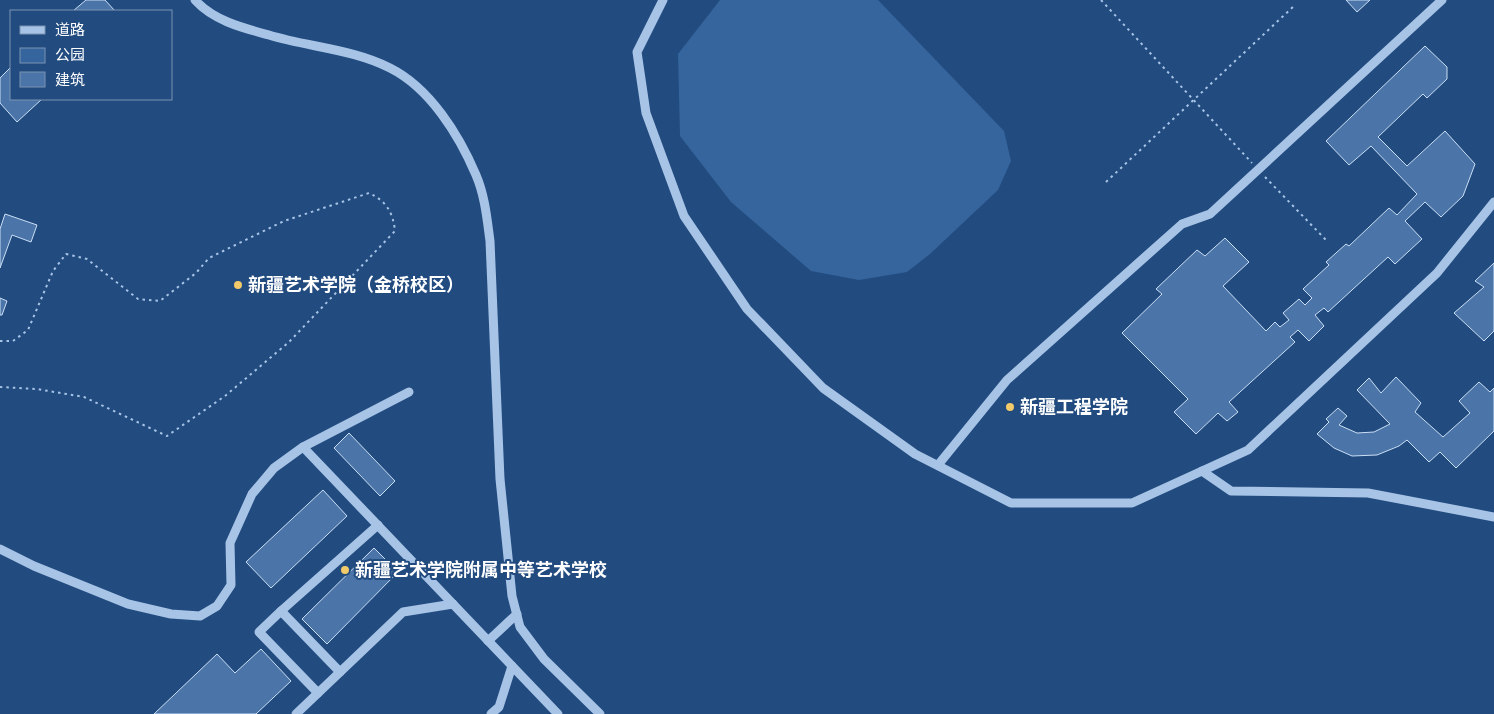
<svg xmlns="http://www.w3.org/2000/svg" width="1494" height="714" viewBox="0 0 1494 714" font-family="Jost,'Noto Sans SC',sans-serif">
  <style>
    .green { fill: #35659c }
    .building { fill: #4b75a8; stroke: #cadef5 }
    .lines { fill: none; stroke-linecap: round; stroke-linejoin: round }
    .path { stroke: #a7c4e7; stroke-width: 2; stroke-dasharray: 2.5 4; stroke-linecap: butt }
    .minor { stroke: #a7c4e7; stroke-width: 9 }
    .poi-dot { fill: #f2ca69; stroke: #224b7f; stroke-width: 2 }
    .labels { text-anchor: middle; stroke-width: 4; stroke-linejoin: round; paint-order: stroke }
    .poi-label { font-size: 18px; font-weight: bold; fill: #fff; stroke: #224b7f; text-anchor: start }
  </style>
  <rect width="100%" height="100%" fill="#224b7f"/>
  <polygon class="green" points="720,0 878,0 1004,131 1011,161 998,190 930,254 907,272 859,280 811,271 731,202 680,136 678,54"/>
  <g class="building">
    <polygon points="86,0 105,0 115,11 73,11"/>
    <polygon points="1346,0 1370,0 1357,12"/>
    <polygon points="1425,46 1447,67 1447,79 1427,98 1423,94 1378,137 1407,166 1445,131 1475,164 1463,196 1441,217 1425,202 1405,221 1422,239 1395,264 1388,257 1328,312 1324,308 1315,315 1324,326 1309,341 1298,330 1290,337 1295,342 1229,402 1238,412 1227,421 1218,413 1196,434 1174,412 1188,399 1122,333 1162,294 1156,289 1197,250 1205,256 1225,238 1249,262 1223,286 1266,331 1275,322 1280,327 1289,320 1283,313 1299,299 1305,305 1312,298 1303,289 1329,265 1326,262 1346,244 1349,246 1389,208 1397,215 1417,194 1371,146 1349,165 1326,141"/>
    <polygon points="11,67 11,99 42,99 17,122 0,103 0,78"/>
    <polygon points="5,214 37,225 31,242 12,235 0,268 0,229"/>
    <polygon points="1494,263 1494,331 1484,341 1454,313 1484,287 1475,281"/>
    <polygon points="0,298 7,301 2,315 0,315"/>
    <polygon points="1396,377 1421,403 1415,412 1443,437 1470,413 1459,401 1479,382 1490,392 1494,388 1494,431 1456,468 1440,452 1429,462 1407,440 1399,446 1377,455 1352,456 1334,448 1317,434 1329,422 1326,419 1338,408 1347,416 1339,425 1357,433 1374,432 1390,424 1357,390 1369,378 1381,393"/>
    <polygon points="349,433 395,481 380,496 334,448"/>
    <polygon points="323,490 347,516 271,588 246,562"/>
    <polygon points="374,548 398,572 327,644 302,619"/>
    <polygon points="261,649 291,681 256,714 154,714 217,654 235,673"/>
  </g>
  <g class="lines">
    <g class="path">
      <polyline points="1101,0 1252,163"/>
      <polyline points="1265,177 1326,240"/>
      <polyline points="1106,182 1295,5"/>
      <path d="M0,341H13L28,330L53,271L66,254L87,259L138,299L160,301L196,273L209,258L284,221L369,193C386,201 393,212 395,231L289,342L225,396L167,436L84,397L37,389L0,387"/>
    </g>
    <g class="minor">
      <path d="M195,0C214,21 243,28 269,35C308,47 353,49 390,68C430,88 459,135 476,175C485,196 487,219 490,241L500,479L512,596L520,627L544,659L600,714"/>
      <polyline points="663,0 637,52 646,113 684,216 747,309 823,388 915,454 1011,503 1132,503 1248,450 1437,273 1494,202"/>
      <polyline points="303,447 558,714"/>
      <polyline points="938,465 1007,380 1182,224 1210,214 1442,0"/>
      <polyline points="1202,471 1231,491 1368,493 1494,517"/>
      <polyline points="0,549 34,566 128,604 171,614 200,616 217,606 231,585 230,543 252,494 274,468 303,447 409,392"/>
      <polyline points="281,611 378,525"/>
      <polyline points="488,641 517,614"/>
      <polyline points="318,693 259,632 281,611 340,672"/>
      <polyline points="296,714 403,612 453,604"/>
      <polyline points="491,714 499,707 512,666"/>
    </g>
  </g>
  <g class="poi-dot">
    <circle cx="238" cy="285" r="5"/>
    <circle cx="1010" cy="407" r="5"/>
    <circle cx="345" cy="570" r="5"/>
  </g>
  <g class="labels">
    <g class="poi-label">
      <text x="248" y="291">新疆艺术学院（金桥校区）</text>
      <text x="1020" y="413">新疆工程学院</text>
      <text x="355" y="576">新疆艺术学院附属中等艺术学校</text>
    </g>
  </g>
  <rect x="10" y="10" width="162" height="90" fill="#224b7f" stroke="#7a93b2"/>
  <rect x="20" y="26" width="25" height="8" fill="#a7c4e7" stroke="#7a93b2"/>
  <text x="55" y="35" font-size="15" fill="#ffffff">道路</text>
  <rect x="20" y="48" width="25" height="15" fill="#35659c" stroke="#7a93b2"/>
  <text x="55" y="60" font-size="15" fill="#ffffff">公园</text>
  <rect x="20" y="72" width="25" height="15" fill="#4b75a8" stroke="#7a93b2"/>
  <text x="55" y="85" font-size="15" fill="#ffffff">建筑</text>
</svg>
